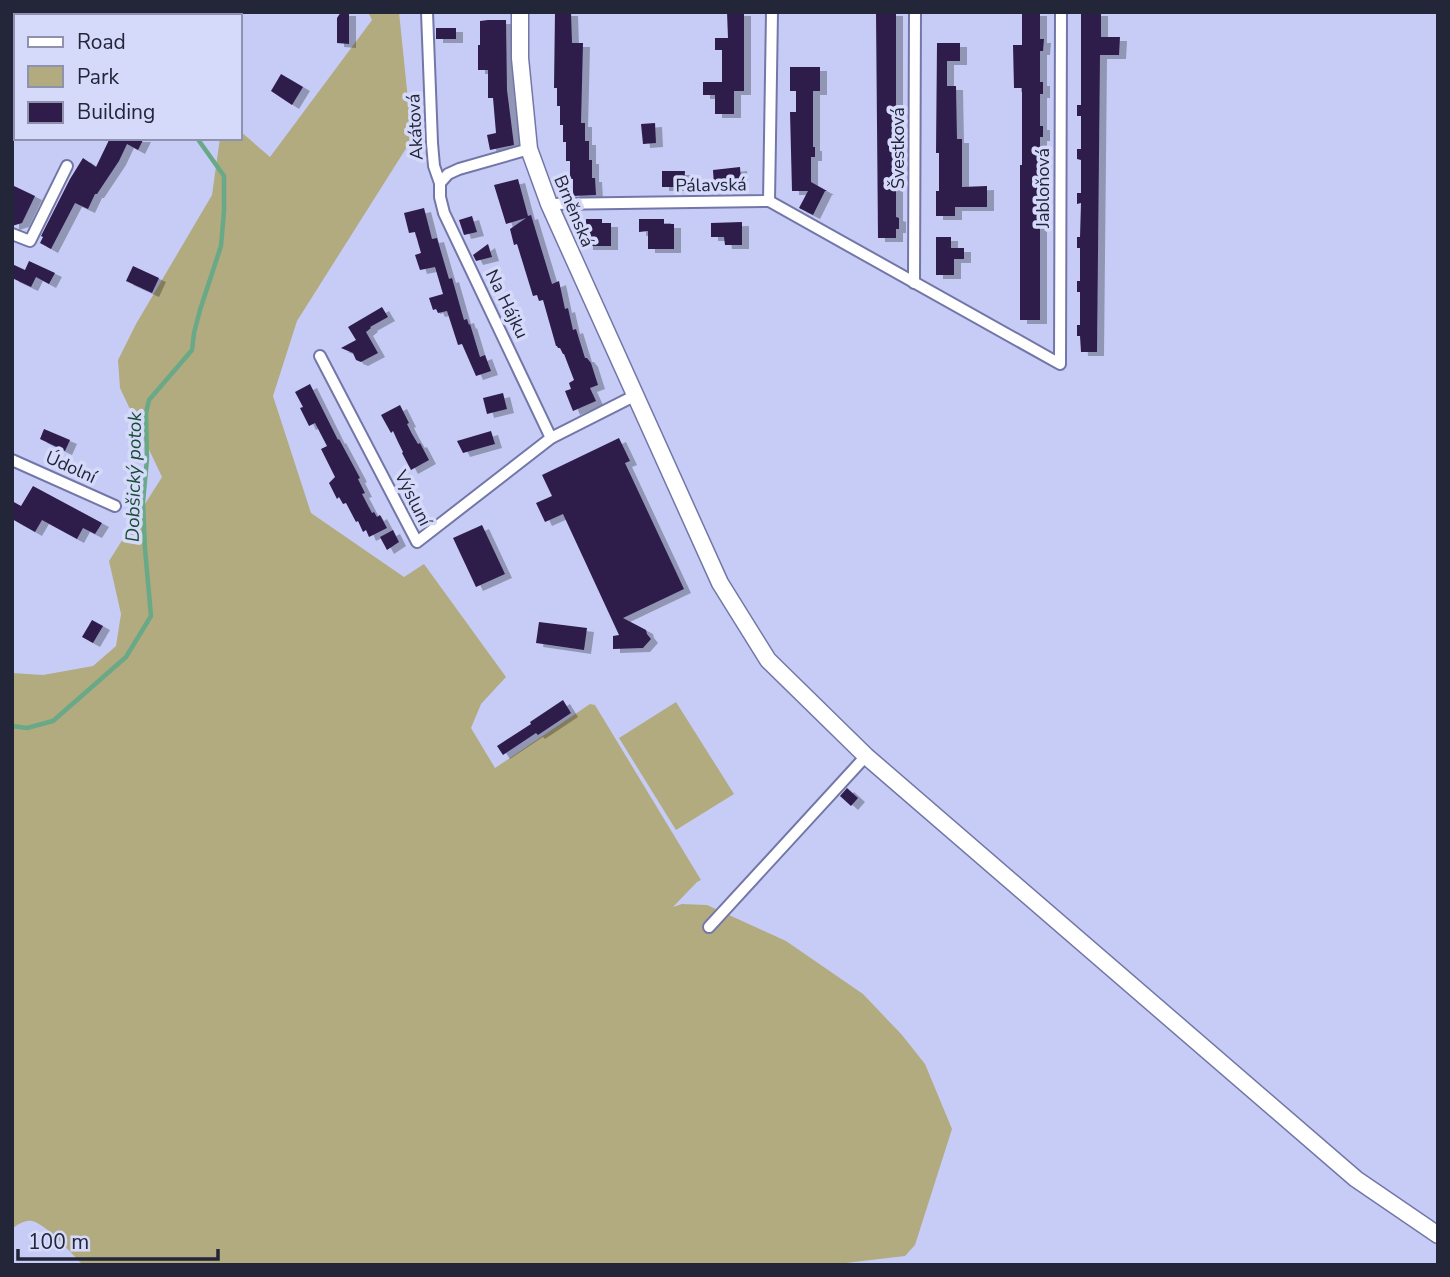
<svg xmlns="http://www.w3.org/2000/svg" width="1450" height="1277" viewBox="0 0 1450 1277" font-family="'Nunito Sans',sans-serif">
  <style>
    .green { fill: #b2ab80 }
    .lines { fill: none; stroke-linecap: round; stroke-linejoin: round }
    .stream { stroke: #69a987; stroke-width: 4.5 }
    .building { fill: #2f1c4b; filter: url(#shadow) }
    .minor-casing { stroke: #7377a8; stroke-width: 14 }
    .secondary-casing { stroke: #7377a8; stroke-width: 19 }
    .minor { stroke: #fff; stroke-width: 10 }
    .secondary { stroke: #fff; stroke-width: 16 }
    .labels { text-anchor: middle; stroke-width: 7; stroke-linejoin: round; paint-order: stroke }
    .street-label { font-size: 18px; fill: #232539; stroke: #d6dafa }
    .water-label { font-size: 19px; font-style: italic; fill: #194c34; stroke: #d6dafa }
  </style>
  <defs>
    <filter id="shadow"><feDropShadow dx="7" dy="4" stdDeviation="0" flood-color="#0004"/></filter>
  </defs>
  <rect width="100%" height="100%" fill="#c7ccf7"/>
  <g class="green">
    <path d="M368,12H399L412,139L297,321L273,396L311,513L404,577L424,564L506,677L481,704L471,728L495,768L590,704L595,705L701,880L697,882L673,907L682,904L707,905L786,941L863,994L902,1035L925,1064L952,1129L915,1245L905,1256L829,1265H83C72,1254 46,1224 32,1221C25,1220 18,1224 12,1229V673L43,675L93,666L116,646L121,614L109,561L162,477L120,388L118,360L136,324L212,195L220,138H240V131L270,157L372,20Z"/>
    <polygon points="676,702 734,794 676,830 619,738"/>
  </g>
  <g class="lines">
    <g class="stream">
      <polyline points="66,12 70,16"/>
      <polyline points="12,726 27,728 53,721 126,657 151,616 145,549 143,502 147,459 146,413 149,400 192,350 194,333 200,310 221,246 224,211 224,176 197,138"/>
    </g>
  </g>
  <g class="building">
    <polygon points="341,12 349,12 349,44 337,43 337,18"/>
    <polygon points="555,12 571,12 572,43 583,43 581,123 585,123 585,141 589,141 589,160 592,160 592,178 595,178 596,195 573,196 573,179 570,179 570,161 566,161 566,142 563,142 563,125 560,125 560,106 557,106 557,88 554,88"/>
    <polygon points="727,12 744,12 744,91 734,91 734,114 715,114 715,95 703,95 703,82 722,82 722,50 715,50 715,38 728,38"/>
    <polygon points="876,12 896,12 896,127 899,127 899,138 896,138 896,172 899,172 899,184 896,184 896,217 899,218 899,229 896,229 896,238 878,238"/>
    <polygon points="1022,12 1040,12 1040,39 1044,39 1043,51 1040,51 1040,82 1043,82 1043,94 1040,94 1040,126 1043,126 1043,137 1040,137 1040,320 1020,320 1020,165 1022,165 1022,88 1014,88 1013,45 1022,45"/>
    <polygon points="1081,12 1101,12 1101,37 1120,37 1119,55 1100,55 1097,352 1081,352 1080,336 1077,336 1077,325 1080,325 1080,292 1077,292 1077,281 1080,281 1080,248 1077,248 1077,237 1080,237 1081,203 1077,204 1077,193 1081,193 1081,160 1077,159 1077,149 1081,149 1081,116 1077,116 1077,105 1081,105"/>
    <polygon points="488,20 506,20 507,90 514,145 490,150 487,135 496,133 493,98 488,98 488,70 478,70 478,45 480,45 480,21"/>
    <rect x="436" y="28" width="20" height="11"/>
    <polygon points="937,43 960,43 960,61 947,61 947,86 956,86 957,139 962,139 962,187 987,186 987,207 955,207 955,216 936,216 936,191 939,191 939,153 936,153"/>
    <polygon points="790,67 820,67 820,91 813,91 813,147 815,147 815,157 811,157 811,182 827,191 825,191 813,215 799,208 808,191 792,191 790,112 796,112 796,91 790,91"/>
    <polygon points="281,74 303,87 292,105 271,91"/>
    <polygon points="655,123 656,143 643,144 641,124"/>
    <polygon points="110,138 144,138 138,150 127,144 119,161 97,194 95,194 88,209 75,203 51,249 40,243 43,237 41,236 70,179 83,158 96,167"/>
    <polygon points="740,167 741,180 725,182 725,184 714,185 713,170"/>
    <polygon points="662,171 685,171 684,187 662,187"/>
    <polygon points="518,179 528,216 531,215 552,284 559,281 565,309 568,308 573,330 576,329 585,358 587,358 591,363 598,385 590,388 596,401 573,411 565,391 571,389 569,383 574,380 564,354 563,354 560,348 558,348 557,346 556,346 543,300 539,301 537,295 533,296 517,244 514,245 510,229 526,218 506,224 494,185"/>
    <polygon points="12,185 35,196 22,223 12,226"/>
    <polygon points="424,208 432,239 437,238 449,279 452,278 464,320 467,319 469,325 470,324 480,357 485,355 491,371 476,376 462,344 458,345 447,311 438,313 436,309 433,310 429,298 443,294 435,267 420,270 415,255 421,253 415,232 409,233 404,213"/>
    <polygon points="472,216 477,232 464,235 459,220"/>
    <polygon points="586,219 602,219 602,223 611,223 611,246 586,246"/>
    <polygon points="639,219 664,219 664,224 674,224 674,249 648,249 648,231 639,232"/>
    <polygon points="742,222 742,245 725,245 724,237 711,237 711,223"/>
    <polygon points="936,237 951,237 951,248 964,248 964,259 954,259 954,275 936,275"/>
    <polygon points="488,244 492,257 476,261 473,255"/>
    <polygon points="29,261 55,273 49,284 36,277 31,287 12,278 12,264 25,270"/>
    <polygon points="133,266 159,278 152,293 126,281"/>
    <polygon points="382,307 388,317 370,327 371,328 366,332 378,353 361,362 356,360 353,353 341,348 356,340 348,327"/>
    <polygon points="310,384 338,440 339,439 360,478 358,479 365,493 362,494 372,513 374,512 377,517 380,515 387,528 369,537 366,530 363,532 358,521 356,522 346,503 343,504 339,497 337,499 329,483 335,477 321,449 327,446 315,423 309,426 300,408 303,407 295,392"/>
    <polygon points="503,393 507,409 487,414 483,398"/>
    <polygon points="400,405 409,423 407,424 412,434 418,444 420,443 429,460 411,470 402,453 403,452 398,442 393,431 391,433 381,415"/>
    <polygon points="44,429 70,440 65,451 40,439"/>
    <polygon points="491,431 495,444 463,453 457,441"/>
    <polygon points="619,438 630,461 625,463 684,589 623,618 646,630 647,634 651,639 643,648 613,649 613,636 619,635 563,514 545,522 536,503 552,496 542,475"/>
    <polygon points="33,486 102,523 95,534 83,528 77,539 42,520 35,532 12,519 12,501 21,506"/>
    <polygon points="482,525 505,574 476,587 453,538"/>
    <polygon points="393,530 399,542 387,550 380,537"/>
    <polygon points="92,620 103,626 93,643 82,637"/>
    <polygon points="539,622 587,628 584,650 536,643"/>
    <polygon points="563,700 571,713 538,735 536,733 503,755 497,746 531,724 530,722"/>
    <polygon points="847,788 858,798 851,806 840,796"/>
  </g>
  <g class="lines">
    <defs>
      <g id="minor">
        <polyline points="148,12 182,15 191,12"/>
        <polyline points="427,12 432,143 434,166 440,183 440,197 444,213 551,438"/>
        <polyline points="12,82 16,83"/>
        <polyline points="440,183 448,174 459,169 529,149"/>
        <polyline points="769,201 1060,364 1061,12"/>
        <polyline points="549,204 769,201 772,12"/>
        <polyline points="12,234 30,241 67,166"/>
        <polyline points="914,283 915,12"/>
        <polyline points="320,356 417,542 551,438 636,395"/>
        <polyline points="12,460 115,506"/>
        <polyline points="709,927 866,756"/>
      </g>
      <polyline id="secondary" points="520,12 520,58 529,149 549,204 720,583 768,660 866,756 1356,1179 1438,1235"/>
    </defs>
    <use href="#minor" class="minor-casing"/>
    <use href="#secondary" class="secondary-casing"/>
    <use href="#minor" class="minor"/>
    <use href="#secondary" class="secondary"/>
  </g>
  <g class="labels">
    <g class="street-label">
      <text transform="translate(415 127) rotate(-93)" y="6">Akátová</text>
      <text transform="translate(898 148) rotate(-90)" y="6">Švestková</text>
      <text transform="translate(711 185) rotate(-1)" y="6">Pálavská</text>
      <text transform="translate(1043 188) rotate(-90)" y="6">Jabloňová</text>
      <text transform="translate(574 211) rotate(67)" y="6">Brněnská</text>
      <text transform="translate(507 304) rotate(64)" y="6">Na Hájku</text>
      <text transform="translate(71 467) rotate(24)" y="6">Údolní</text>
      <text transform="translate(413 498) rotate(63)" y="6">Výsluní</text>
    </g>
    <g class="water-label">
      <text transform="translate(133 477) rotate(-89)" y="7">Dobšický potok</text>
    </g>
  </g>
  <rect width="1450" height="1277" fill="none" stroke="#232539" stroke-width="28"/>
  <rect x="14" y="14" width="228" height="126" fill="#d6dafa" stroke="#8e92ad" stroke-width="2"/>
  <rect x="28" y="37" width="35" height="10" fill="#ffffff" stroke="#8e92ad" stroke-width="2"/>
  <text x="77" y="49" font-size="21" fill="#232539">Road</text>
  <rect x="28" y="66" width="35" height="21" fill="#b2ab80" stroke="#8e92ad" stroke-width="2"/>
  <text x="77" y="84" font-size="21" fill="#232539">Park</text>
  <rect x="28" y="102" width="35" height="21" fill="#2f1c4b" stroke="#8e92ad" stroke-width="2"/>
  <text x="77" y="119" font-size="21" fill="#232539">Building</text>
  <path d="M18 1249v10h200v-10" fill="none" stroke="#232539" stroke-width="3.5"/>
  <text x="28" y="1249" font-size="21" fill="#232539" stroke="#d6dafa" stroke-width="5" paint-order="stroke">100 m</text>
</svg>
